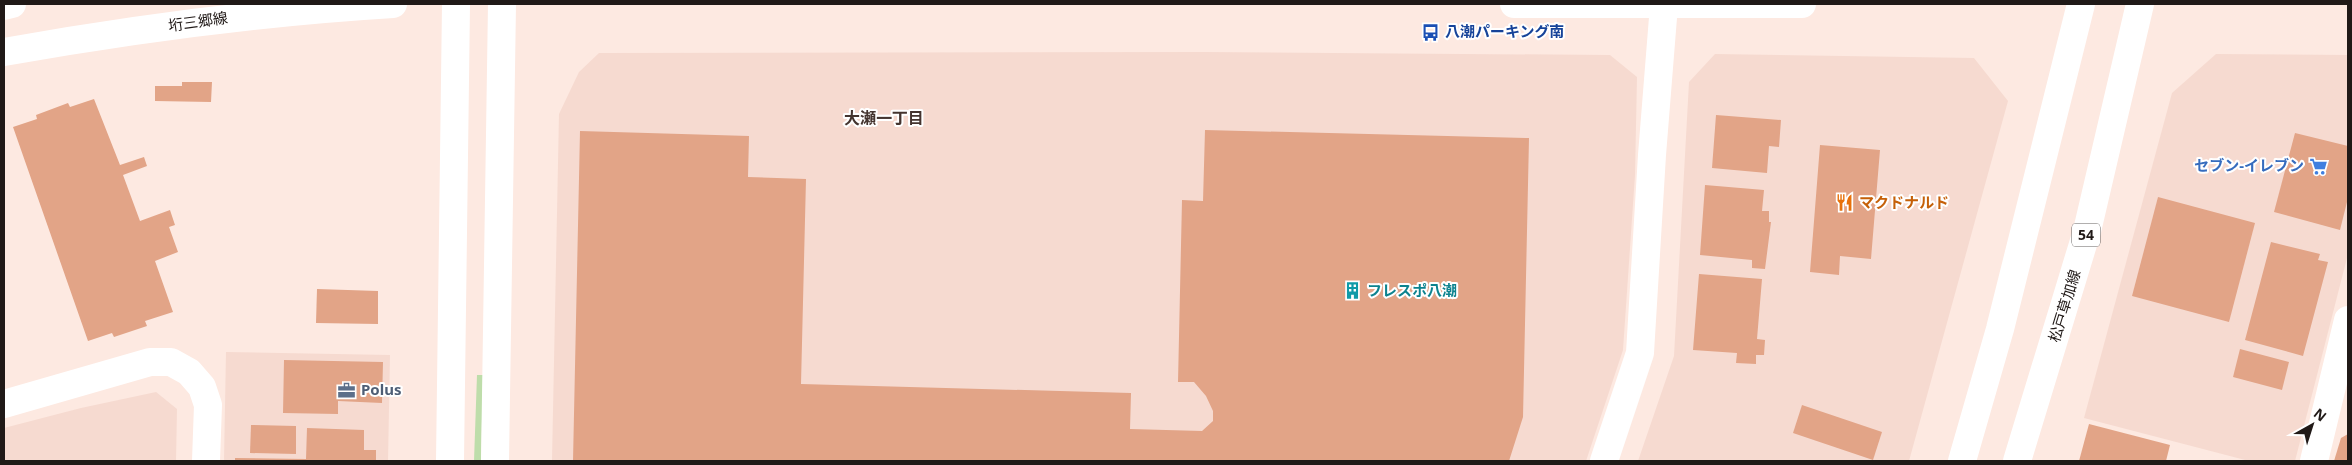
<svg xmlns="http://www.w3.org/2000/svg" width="2352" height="465" viewBox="0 0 2352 465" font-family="'Noto Sans','Noto Sans JP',sans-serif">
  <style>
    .built { fill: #f6dad0 }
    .green { fill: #beddaa }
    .building { fill: #e2a487 }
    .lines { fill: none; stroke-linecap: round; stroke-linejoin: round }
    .minor { stroke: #fff; stroke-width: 28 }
    .tertiary { stroke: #fff; stroke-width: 28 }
    .primary { stroke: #fff; stroke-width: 28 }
    .labels { text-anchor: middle; stroke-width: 4; stroke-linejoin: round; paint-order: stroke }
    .shield { fill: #fff; stroke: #635e5d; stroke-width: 1 }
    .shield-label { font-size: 14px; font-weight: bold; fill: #201917 }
    .street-label { font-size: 15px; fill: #201917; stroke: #fff }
    .transit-label { font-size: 15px; font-weight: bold; fill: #164399; stroke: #fff; text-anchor: start }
    .shop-label { font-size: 15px; font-weight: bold; fill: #366cbe; stroke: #fff; text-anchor: end }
    .food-label { font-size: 15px; font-weight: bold; fill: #c56008; stroke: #fff; text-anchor: start }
    .culture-label { font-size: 15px; font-weight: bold; fill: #0d838f; stroke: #fff; text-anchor: start }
    .service-label { font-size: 15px; font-weight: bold; fill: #4e5e75; stroke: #fff; text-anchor: start }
    .neighbourhood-label { font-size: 16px; font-weight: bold; fill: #44342f; stroke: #fff }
  </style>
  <rect width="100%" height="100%" fill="#fde9e1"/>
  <g class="built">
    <polygon points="1204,52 1610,55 1637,77 1635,175 1623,350 1586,461 552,461 559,114 579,72 599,53"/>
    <polygon points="1715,54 1974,58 2008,101 1909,461 1638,461 1674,356 1689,82"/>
    <polygon points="2216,54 2348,55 2348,254 2295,461 2249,461 2084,418 2172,93"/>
    <polygon points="226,352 390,355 388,461 224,461"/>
    <polygon points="156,392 177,409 176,461 4,461 4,428 81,408"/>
  </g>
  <polygon class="green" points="477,375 483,375 481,461 474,461"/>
  <g class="building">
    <polygon points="182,82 212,82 211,102 155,101 155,86 182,86"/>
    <polygon points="94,99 120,165 144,157 147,166 123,175 140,221 170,210 175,225 169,227 178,252 155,261 173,312 145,321 147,326 114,337 112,333 88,341 13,127 37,119 36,115 68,103 70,107"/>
    <polygon points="1716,115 1781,120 1779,147 1769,146 1767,173 1712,168"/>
    <polygon points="1205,130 1529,138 1523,417 1509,461 573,461 580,131 749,136 748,177 806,179 801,384 1131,393 1130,429 1202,431 1213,421 1213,411 1206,396 1194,382 1178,382 1182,200 1203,201"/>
    <polygon points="2295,133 2348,146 2348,198 2340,230 2274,212"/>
    <polygon points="1820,145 1880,150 1871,259 1840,256 1839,275 1810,272"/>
    <polygon points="1705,185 1764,190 1762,211 1769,211 1769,222 1771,222 1765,269 1752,268 1752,260 1700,255"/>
    <polygon points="2158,197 2255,223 2229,322 2132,296"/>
    <polygon points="2271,242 2320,254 2318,260 2328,262 2303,356 2245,340"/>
    <polygon points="1699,274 1762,279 1757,339 1765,340 1764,355 1756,355 1756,364 1736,363 1737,353 1693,350"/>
    <polygon points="317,289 378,291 378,324 316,323"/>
    <polygon points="2240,349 2289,362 2282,390 2233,377"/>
    <polygon points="284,360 383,362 382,403 338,401 338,414 283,413"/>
    <polygon points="1802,405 1882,432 1873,460 1793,433"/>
    <polygon points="2089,424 2170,445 2166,461 2079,461"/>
    <polygon points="251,425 296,426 296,454 250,453"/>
    <polygon points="307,428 364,430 364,450 376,450 376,461 235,461 235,458 306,459"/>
    <polygon points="2348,434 2348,461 2334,461 2341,438"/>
  </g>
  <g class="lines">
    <g class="minor">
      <polyline points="4,404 150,362 171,362 189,372 202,387 208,405 206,461"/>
      <polyline points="1604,461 1640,353 1652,155 1664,5"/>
      <polyline points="2314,461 2348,320"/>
    </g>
    <g class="tertiary">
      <polyline points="1514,4 1802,4"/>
      <polyline points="4,6 12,4"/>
      <path d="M4,52C133,29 262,12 393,4"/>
      <polyline points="450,461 456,4"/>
      <polyline points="495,461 502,4"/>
    </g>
    <g class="primary">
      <polyline points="1962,461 2000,329 2081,4"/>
      <polyline points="2017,461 2087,231 2140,4"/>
    </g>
  </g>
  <defs>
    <symbol id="bus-bare" viewBox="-9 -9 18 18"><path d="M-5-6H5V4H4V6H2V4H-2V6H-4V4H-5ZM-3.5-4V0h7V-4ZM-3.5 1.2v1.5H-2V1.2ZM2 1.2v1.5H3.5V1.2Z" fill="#1a4fb4" stroke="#fff" stroke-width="2.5" paint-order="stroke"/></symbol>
    <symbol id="supermarket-bare" viewBox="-9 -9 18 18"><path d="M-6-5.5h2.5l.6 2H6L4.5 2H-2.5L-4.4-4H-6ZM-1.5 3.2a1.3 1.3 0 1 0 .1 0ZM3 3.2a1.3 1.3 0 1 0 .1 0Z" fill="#3f7fe0" stroke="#fff" stroke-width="2.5" paint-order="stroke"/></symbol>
    <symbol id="restaurant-bare" viewBox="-9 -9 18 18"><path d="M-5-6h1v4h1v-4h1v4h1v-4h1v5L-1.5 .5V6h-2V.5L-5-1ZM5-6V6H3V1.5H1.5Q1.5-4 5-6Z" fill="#e8710a" stroke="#fff" stroke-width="2.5" paint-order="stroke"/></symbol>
    <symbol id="building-bare" viewBox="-9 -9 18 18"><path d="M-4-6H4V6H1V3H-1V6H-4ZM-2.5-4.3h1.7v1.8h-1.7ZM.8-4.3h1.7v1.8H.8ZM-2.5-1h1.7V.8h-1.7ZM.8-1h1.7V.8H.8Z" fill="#0f9aa8" stroke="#fff" stroke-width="2.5" paint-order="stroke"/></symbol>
    <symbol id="office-bare" viewBox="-9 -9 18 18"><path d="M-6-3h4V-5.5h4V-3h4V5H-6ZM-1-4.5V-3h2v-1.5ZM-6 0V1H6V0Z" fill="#5c6f8a" stroke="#fff" stroke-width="2.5" paint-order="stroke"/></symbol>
  </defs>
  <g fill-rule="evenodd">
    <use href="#bus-bare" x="1418" y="20" width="25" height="25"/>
    <use href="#supermarket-bare" x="2306" y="154" width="25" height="25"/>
    <use href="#restaurant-bare" x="1832" y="190" width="25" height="25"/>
    <use href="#building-bare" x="1340" y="278" width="25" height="25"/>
    <use href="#office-bare" x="334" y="378" width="25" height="25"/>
  </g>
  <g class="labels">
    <rect class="shield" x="2072" y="223.5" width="28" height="23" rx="4"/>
    <g class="shield-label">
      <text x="2086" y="240">54</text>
    </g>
    <g class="street-label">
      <text transform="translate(198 22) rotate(-8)" y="5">垳三郷線</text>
      <text transform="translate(2065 306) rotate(-73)" y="5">松戸草加線</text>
    </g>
    <g class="transit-label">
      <text x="1445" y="37">八潮パーキング南</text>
    </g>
    <g class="shop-label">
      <text x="2304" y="171">セブン-イレブン</text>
    </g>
    <g class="food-label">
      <text x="1859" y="208">マクドナルド</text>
    </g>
    <g class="culture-label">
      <text x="1367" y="296">フレスポ八潮</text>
    </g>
    <g class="service-label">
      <text x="361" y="395">Polus</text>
    </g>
    <g class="neighbourhood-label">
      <text x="884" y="124">大瀬一丁目</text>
    </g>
  </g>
  <rect width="2352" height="465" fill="none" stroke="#201917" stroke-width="10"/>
  <g transform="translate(2312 425) rotate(39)" stroke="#ffffff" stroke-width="4" paint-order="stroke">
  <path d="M0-4L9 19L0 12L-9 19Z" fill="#201917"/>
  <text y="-8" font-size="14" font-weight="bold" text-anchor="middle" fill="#201917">N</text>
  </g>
</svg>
